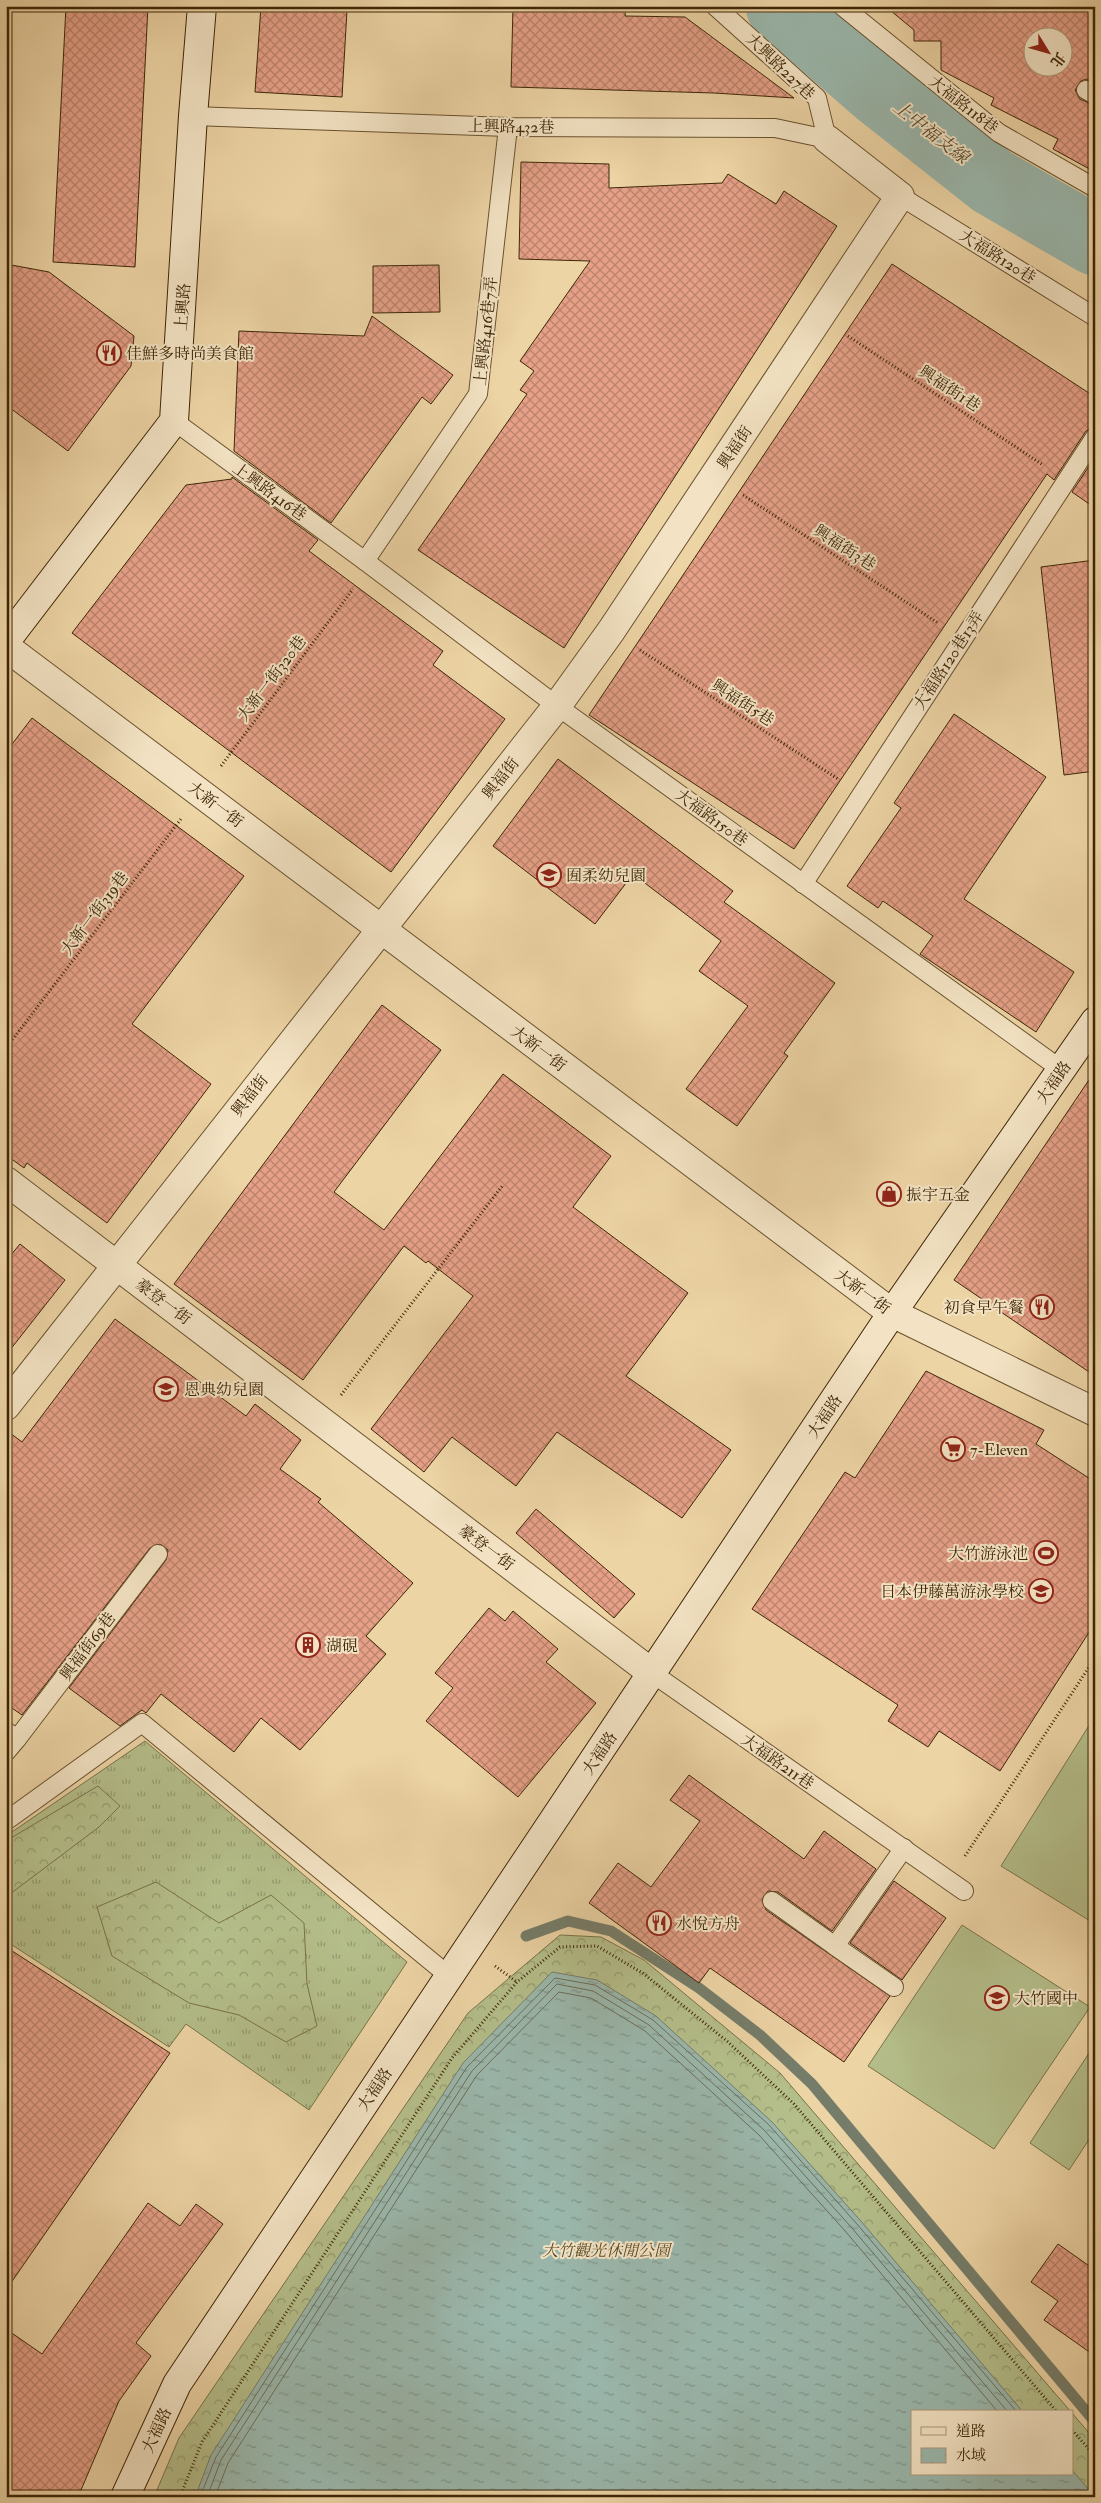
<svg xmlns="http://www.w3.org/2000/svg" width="1101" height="2503" viewBox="0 0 1101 2503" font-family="'IM FELL Double Pica','Noto Serif TC',serif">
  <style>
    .grass { fill: url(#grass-tufts); stroke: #797248 }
    .forest { fill: url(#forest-crowns); stroke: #797248 }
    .pitch { fill: #b4be8a; stroke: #797248 }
    .water { fill: url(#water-ripples); stroke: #757d6a }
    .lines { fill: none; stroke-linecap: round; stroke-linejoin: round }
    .shore { stroke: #6c6e59; stroke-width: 1 }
    .stream { stroke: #757d6a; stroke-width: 11 }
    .river { stroke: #9ab7ac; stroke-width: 69 }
    .building { fill: url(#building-cross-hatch); stroke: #3e2606; fill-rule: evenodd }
    .lane-casing { stroke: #6a522e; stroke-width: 20 }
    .street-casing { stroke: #6a522e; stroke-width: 30 }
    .secondary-casing { stroke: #3e2606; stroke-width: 30 }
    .path { stroke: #3e2606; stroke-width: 3; stroke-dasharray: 1 2.5; stroke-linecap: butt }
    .lane { stroke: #f3e3c4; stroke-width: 18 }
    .street { stroke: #f3e3c4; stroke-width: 28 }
    .secondary { stroke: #f3e3c4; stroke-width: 28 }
    .labels { text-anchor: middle; stroke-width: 4; stroke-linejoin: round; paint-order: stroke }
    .street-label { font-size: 16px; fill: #3e2606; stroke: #f3e3c4 }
    .poi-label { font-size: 16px; fill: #3e2606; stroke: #f3e3c4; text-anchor: start }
    .park-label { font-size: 16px; font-style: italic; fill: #5c4c27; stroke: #f3e3c4 }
    .water-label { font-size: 18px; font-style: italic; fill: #554a30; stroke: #f3e3c4 }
  </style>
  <defs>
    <pattern id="grass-tufts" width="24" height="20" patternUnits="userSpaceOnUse" patternTransform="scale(1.25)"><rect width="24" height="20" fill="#b4be8a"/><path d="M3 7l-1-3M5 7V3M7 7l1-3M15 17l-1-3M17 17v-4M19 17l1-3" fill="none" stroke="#949a6f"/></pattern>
    <pattern id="forest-crowns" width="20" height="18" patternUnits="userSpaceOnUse" patternTransform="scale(1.25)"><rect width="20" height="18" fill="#b4be8a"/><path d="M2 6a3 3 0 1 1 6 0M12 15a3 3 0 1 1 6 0" fill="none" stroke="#949a6f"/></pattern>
    <pattern id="water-ripples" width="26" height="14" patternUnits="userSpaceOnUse" patternTransform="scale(1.25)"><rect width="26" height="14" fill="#9ab7ac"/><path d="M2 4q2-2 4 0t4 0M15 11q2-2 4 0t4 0" fill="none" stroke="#7f958a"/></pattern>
    <pattern id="building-cross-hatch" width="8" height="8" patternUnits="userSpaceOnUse" patternTransform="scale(1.25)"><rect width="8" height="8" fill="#e5a087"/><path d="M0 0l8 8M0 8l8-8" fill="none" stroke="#bb826c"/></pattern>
  </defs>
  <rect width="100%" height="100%" fill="#edd4a5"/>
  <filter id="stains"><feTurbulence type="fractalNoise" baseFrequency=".004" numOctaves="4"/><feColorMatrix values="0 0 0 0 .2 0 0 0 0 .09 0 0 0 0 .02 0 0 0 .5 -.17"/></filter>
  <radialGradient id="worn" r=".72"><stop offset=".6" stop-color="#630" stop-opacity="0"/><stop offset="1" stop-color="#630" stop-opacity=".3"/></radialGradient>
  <polygon class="grass" points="145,1741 407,1962 309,2110 186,2024 169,2047 6,1941 6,1836"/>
  <g class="forest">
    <polygon points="98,1786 120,1806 99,1827 6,1897 6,1841"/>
    <polygon points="156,1882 219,1923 271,1895 304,1923 307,1984 317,2026 286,2042 239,2015 189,2003 112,1956 97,1907"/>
    <polygon points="560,1935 601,1937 644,1960 780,2073 1071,2412 912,2412 912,2474 1072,2474 1072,2413 1095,2440 1095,2497 154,2497 179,2438 468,2013"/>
  </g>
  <g class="pitch">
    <polygon points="1095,1716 1095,1924 1001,1866"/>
    <polygon points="962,1925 1090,2007 994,2149 868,2066"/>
    <polygon points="1095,2044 1095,2134 1094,2132 1069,2170 1030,2143"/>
  </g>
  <polygon class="water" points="552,1972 597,1980 656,2016 772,2122 860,2220 1023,2412 912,2412 912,2474 1072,2474 1072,2470 1095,2497 195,2497 211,2455 463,2063"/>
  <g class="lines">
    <g class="shore">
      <polyline points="200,2497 216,2457 467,2067 555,1978 595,1985 653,2020 769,2125 856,2223 1017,2412"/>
      <polyline points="207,2497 221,2460 472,2071 557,1984 593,1991 649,2025 764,2130 851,2227 1008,2412"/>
      <polyline points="215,2497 228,2463 477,2075 559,1992 591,1998 645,2031 759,2135 846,2232 998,2412"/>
    </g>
    <polyline class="stream" points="526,1936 568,1921 611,1931 699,1988 760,2035 812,2084 1095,2422"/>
    <polyline class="river" points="780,6 879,92 993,182 1095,241"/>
  </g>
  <g class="building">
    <polygon points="66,6 148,6 135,267 53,262"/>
    <polygon points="261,6 347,10 342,97 255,92"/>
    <polygon points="513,6 626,6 625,16 685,17 794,98 714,93 511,87"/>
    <path d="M885,6H1095V83L1086,79L1081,81L1075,90L1080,99L1095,106V172L1053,149L1058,139L991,105L994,98L941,70V41H914V30ZM1034,38H1064V68H1034Z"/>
    <polygon points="521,162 609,164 609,188 722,183 728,174 776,204 784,191 837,226 564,648 418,550 527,394 520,390 534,371 520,361 590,261 519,259"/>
    <polygon points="6,264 49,272 134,336 131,366 68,451 6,405"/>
    <polygon points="892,264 1095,397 1095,426 1086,431 1054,480 1047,474 794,849 589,715"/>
    <polygon points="439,265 440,312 373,313 373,266"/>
    <polygon points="372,316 453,375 431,404 422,397 331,523 234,451 239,331 364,336"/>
    <polygon points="1095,457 1095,508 1072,492"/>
    <polygon points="232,477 318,540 309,551 443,651 433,665 505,719 391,872 72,633 186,485 232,479"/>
    <polygon points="1095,560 1095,771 1064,775 1041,567"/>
    <polygon points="954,714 1046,777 964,899 1074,972 1036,1032 920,954 933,936 883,901 878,908 847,886 901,808 894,803"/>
    <polygon points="32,718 244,876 132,1024 211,1084 107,1223 27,1163 24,1168 6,1155 6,752"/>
    <polygon points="558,759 733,891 724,902 835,983 784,1053 788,1056 737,1126 686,1089 748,1006 699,971 721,941 633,874 595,924 493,846"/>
    <polygon points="382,1005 441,1050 334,1192 384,1230 503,1074 611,1156 573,1207 688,1293 626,1376 731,1450 682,1518 557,1432 516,1486 452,1437 424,1472 371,1429 473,1296 428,1261 426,1263 404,1246 303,1380 174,1284"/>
    <polygon points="1095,1071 1095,1376 954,1280"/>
    <polygon points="20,1244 65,1280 6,1355 6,1261"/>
    <polygon points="115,1319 246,1416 255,1404 301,1440 280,1469 321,1499 318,1502 413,1583 366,1636 386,1654 300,1750 261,1718 234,1752 161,1694 146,1713 142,1710 120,1726 69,1688 166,1560 168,1550 160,1544 150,1548 22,1715 6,1704 6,1430 22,1442"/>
    <polygon points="926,1371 1044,1430 1036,1444 1095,1482 1095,1623 1000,1771 939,1731 928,1747 888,1721 898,1705 752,1609 845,1472 855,1478"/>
    <polygon points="536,1509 635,1594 614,1618 516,1533"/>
    <polygon points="489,1608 505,1621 513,1611 558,1649 546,1662 596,1703 518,1797 426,1721 453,1688 435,1673"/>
    <polygon points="689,1775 804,1859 824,1831 876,1869 832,1931 778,1892 768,1891 762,1900 766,1910 890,1996 844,2062 710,1968 699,1983 589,1903 618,1863 651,1887 700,1821 670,1800"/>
    <polygon points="894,1881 946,1918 902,1980 850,1943"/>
    <polygon points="6,1947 170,2053 6,2290"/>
    <polygon points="148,2203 180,2226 196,2204 223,2224 136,2343 151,2356 119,2401 78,2497 6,2497 6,2329 42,2354"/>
    <polygon points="1058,2244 1095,2270 1095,2356 1044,2320 1058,2301 1031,2282"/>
  </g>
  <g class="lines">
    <defs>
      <g id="lane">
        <polyline points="842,6 999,133 1095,188"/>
        <polyline points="1086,90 1095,95"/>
        <polyline points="193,116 508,127 775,128 827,139 817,98 715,6"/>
        <polyline points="900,196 1095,317"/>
        <polyline points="174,421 365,561 557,706 1062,1070"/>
        <polyline points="365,561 478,394 508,127"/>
        <polyline points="803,884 1095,437"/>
        <polyline points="652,1673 964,1891"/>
        <polyline points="6,1731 17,1739 158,1554"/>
        <polyline points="6,1752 17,1739"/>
        <polyline points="6,1821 142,1723 449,1976"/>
        <polyline points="772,1901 835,1946"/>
        <polyline points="894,1987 835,1946 904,1848"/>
      </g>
      <g id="street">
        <polyline points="6,647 892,1313 1095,1412"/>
        <polyline points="6,1181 652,1673"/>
        <polyline points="6,1406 557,706 611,631 900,196 827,139"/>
      </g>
      <g id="secondary">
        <polyline points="6,641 174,421 193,116 202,6"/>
        <polyline points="125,2497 177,2384 892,1313 1095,1021"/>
      </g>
    </defs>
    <use href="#lane" class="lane-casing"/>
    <use href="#street" class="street-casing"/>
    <use href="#secondary" class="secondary-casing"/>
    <g class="path">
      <polyline points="848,336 1043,465"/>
      <polyline points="743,495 938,623"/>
      <polyline points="640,650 838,779"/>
      <polyline points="221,766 353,589"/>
      <polyline points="6,1048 181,819"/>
      <polyline points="341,1395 503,1185"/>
      <polyline points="965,1856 1095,1658"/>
      <polyline points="495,1966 517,1982"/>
      <polyline points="1072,2430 1095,2456"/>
      <polyline points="180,2497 202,2442 452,2058 517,1982 560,1947 597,1946 644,1974 728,2042 794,2104 1057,2412"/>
    </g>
    <use href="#lane" class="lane"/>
    <use href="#street" class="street"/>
    <use href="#secondary" class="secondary"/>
  </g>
  <defs>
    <symbol id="restaurant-ring" viewBox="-11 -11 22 22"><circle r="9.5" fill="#f3e3c4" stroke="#8f2418" stroke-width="1.5"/><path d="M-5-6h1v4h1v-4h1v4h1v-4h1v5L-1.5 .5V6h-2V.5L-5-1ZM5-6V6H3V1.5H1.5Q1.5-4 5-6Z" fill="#8f2418"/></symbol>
    <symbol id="school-ring" viewBox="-11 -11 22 22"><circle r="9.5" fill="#f3e3c4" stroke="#8f2418" stroke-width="1.5"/><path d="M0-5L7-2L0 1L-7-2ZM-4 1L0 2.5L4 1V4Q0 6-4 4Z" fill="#8f2418"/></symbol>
    <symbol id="shop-ring" viewBox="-11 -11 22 22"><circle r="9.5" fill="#f3e3c4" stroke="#8f2418" stroke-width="1.5"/><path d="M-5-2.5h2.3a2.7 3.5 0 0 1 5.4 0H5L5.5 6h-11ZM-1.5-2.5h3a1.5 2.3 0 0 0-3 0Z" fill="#8f2418"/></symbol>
    <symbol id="supermarket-ring" viewBox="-11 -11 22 22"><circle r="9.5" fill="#f3e3c4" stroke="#8f2418" stroke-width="1.5"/><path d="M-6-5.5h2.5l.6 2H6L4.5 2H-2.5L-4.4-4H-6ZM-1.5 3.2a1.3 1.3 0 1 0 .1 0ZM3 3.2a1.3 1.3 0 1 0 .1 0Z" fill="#8f2418"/></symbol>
    <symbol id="stadium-ring" viewBox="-11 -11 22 22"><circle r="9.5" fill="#f3e3c4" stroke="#8f2418" stroke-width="1.5"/><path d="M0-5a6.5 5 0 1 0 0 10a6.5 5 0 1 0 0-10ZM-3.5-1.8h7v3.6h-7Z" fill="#8f2418"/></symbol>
    <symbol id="building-ring" viewBox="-11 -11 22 22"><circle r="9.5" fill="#f3e3c4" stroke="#8f2418" stroke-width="1.5"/><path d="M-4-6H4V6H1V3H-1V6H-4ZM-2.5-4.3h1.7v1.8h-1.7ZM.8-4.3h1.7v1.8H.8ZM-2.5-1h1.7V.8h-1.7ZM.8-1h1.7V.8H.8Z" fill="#8f2418"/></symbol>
  </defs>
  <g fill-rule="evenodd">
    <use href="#restaurant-ring" x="95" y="339" width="28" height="28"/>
    <use href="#school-ring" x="535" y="861" width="28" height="28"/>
    <use href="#shop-ring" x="875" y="1180" width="28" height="28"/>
    <use href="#restaurant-ring" x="1028" y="1293" width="28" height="28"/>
    <use href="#school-ring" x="152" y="1375" width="28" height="28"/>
    <use href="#supermarket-ring" x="939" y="1435" width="28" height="28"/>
    <use href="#stadium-ring" x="1032" y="1539" width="28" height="28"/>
    <use href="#school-ring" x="1027" y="1577" width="28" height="28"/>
    <use href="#building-ring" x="294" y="1631" width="28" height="28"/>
    <use href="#restaurant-ring" x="645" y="1909" width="28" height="28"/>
    <use href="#school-ring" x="983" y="1984" width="28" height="28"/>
  </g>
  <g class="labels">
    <g class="street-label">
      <text transform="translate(781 66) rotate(44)" y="6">大興路227巷</text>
      <text transform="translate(964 104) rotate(38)" y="6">大福路118巷</text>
      <text transform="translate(511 126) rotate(1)" y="6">上興路432巷</text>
      <text transform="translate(998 256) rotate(32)" y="6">大福路120巷</text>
      <text transform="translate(182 307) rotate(-86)" y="6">上興路</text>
      <text transform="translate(485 331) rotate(-84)" y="6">上興路416巷7弄</text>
      <text transform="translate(950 388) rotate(33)" y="6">興福街1巷</text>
      <text transform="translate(734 447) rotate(-56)" y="6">興福街</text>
      <text transform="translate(270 491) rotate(36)" y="6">上興路416巷</text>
      <text transform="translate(845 547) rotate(33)" y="6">興福街3巷</text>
      <text transform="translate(948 660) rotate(-57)" y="6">大福路120巷13弄</text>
      <text transform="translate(271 678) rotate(-53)" y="6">大新一街320巷</text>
      <text transform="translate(743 702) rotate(33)" y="6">興福街5巷</text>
      <text transform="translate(500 778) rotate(-52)" y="6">興福街</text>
      <text transform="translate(216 804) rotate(37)" y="6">大新一街</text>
      <text transform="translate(712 817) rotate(36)" y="6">大福路150巷</text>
      <text transform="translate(94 913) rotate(-53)" y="6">大新一街319巷</text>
      <text transform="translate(539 1048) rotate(37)" y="6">大新一街</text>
      <text transform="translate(1053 1082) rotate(-55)" y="6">大福路</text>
      <text transform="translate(249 1095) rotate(-52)" y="6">興福街</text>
      <text transform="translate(863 1291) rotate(36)" y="6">大新一街</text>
      <text transform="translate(164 1301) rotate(37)" y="6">豪登一街</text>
      <text transform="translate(824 1416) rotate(-56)" y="6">大福路</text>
      <text transform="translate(487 1547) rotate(37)" y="6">豪登一街</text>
      <text transform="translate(87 1646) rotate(-53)" y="6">興福街69巷</text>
      <text transform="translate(599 1753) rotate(-56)" y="6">大福路</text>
      <text transform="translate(778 1761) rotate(35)" y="6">大福路211巷</text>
      <text transform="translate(374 2089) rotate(-56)" y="6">大福路</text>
      <text transform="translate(156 2430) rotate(-65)" y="6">大福路</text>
    </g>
    <g class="poi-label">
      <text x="126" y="359">佳鮮多時尚美食館</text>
      <text x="566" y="881">囿柔幼兒園</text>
      <text x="906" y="1200">振宇五金</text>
      <text x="1024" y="1313" text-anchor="end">初食早午餐</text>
      <text x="184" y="1395">恩典幼兒園</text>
      <text x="970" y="1455">7-Eleven</text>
      <text x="1028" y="1559" text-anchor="end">大竹游泳池</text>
      <text x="1024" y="1597" text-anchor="end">日本伊藤萬游泳學校</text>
      <text x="326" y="1651">湖硯</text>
      <text x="676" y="1929">水悅方舟</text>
      <text x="1014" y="2004">大竹國中</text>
    </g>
    <g class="park-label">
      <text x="606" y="2256">大竹觀光休閒公園</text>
    </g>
    <g class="water-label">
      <text transform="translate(931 132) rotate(38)" y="6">上中福支線</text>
    </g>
  </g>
  <rect width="1101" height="2503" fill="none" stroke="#edd4a5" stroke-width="25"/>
  <rect x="8" y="8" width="1086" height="2488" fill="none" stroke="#3e2606" stroke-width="2.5"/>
  <rect x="12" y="12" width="1076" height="2478" fill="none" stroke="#3e2606"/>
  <rect x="911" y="2410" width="162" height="65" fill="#f3e3c4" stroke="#ab9778"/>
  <rect x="921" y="2427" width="25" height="8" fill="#f3e3c4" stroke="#ab9778"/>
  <text x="956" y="2436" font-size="15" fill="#3e2606">道路</text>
  <rect x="921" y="2448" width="25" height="15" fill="url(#water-ripples)" stroke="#ab9778"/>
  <text x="956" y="2460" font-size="15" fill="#3e2606">水域</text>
  <g transform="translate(1048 52) rotate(127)"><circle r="24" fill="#f3e3c4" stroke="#ab9778"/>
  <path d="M0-4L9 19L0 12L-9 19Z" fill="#8f2418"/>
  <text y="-8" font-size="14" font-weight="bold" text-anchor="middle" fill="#3e2606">北</text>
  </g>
  <rect width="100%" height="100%" filter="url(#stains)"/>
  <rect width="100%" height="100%" fill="url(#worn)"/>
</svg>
